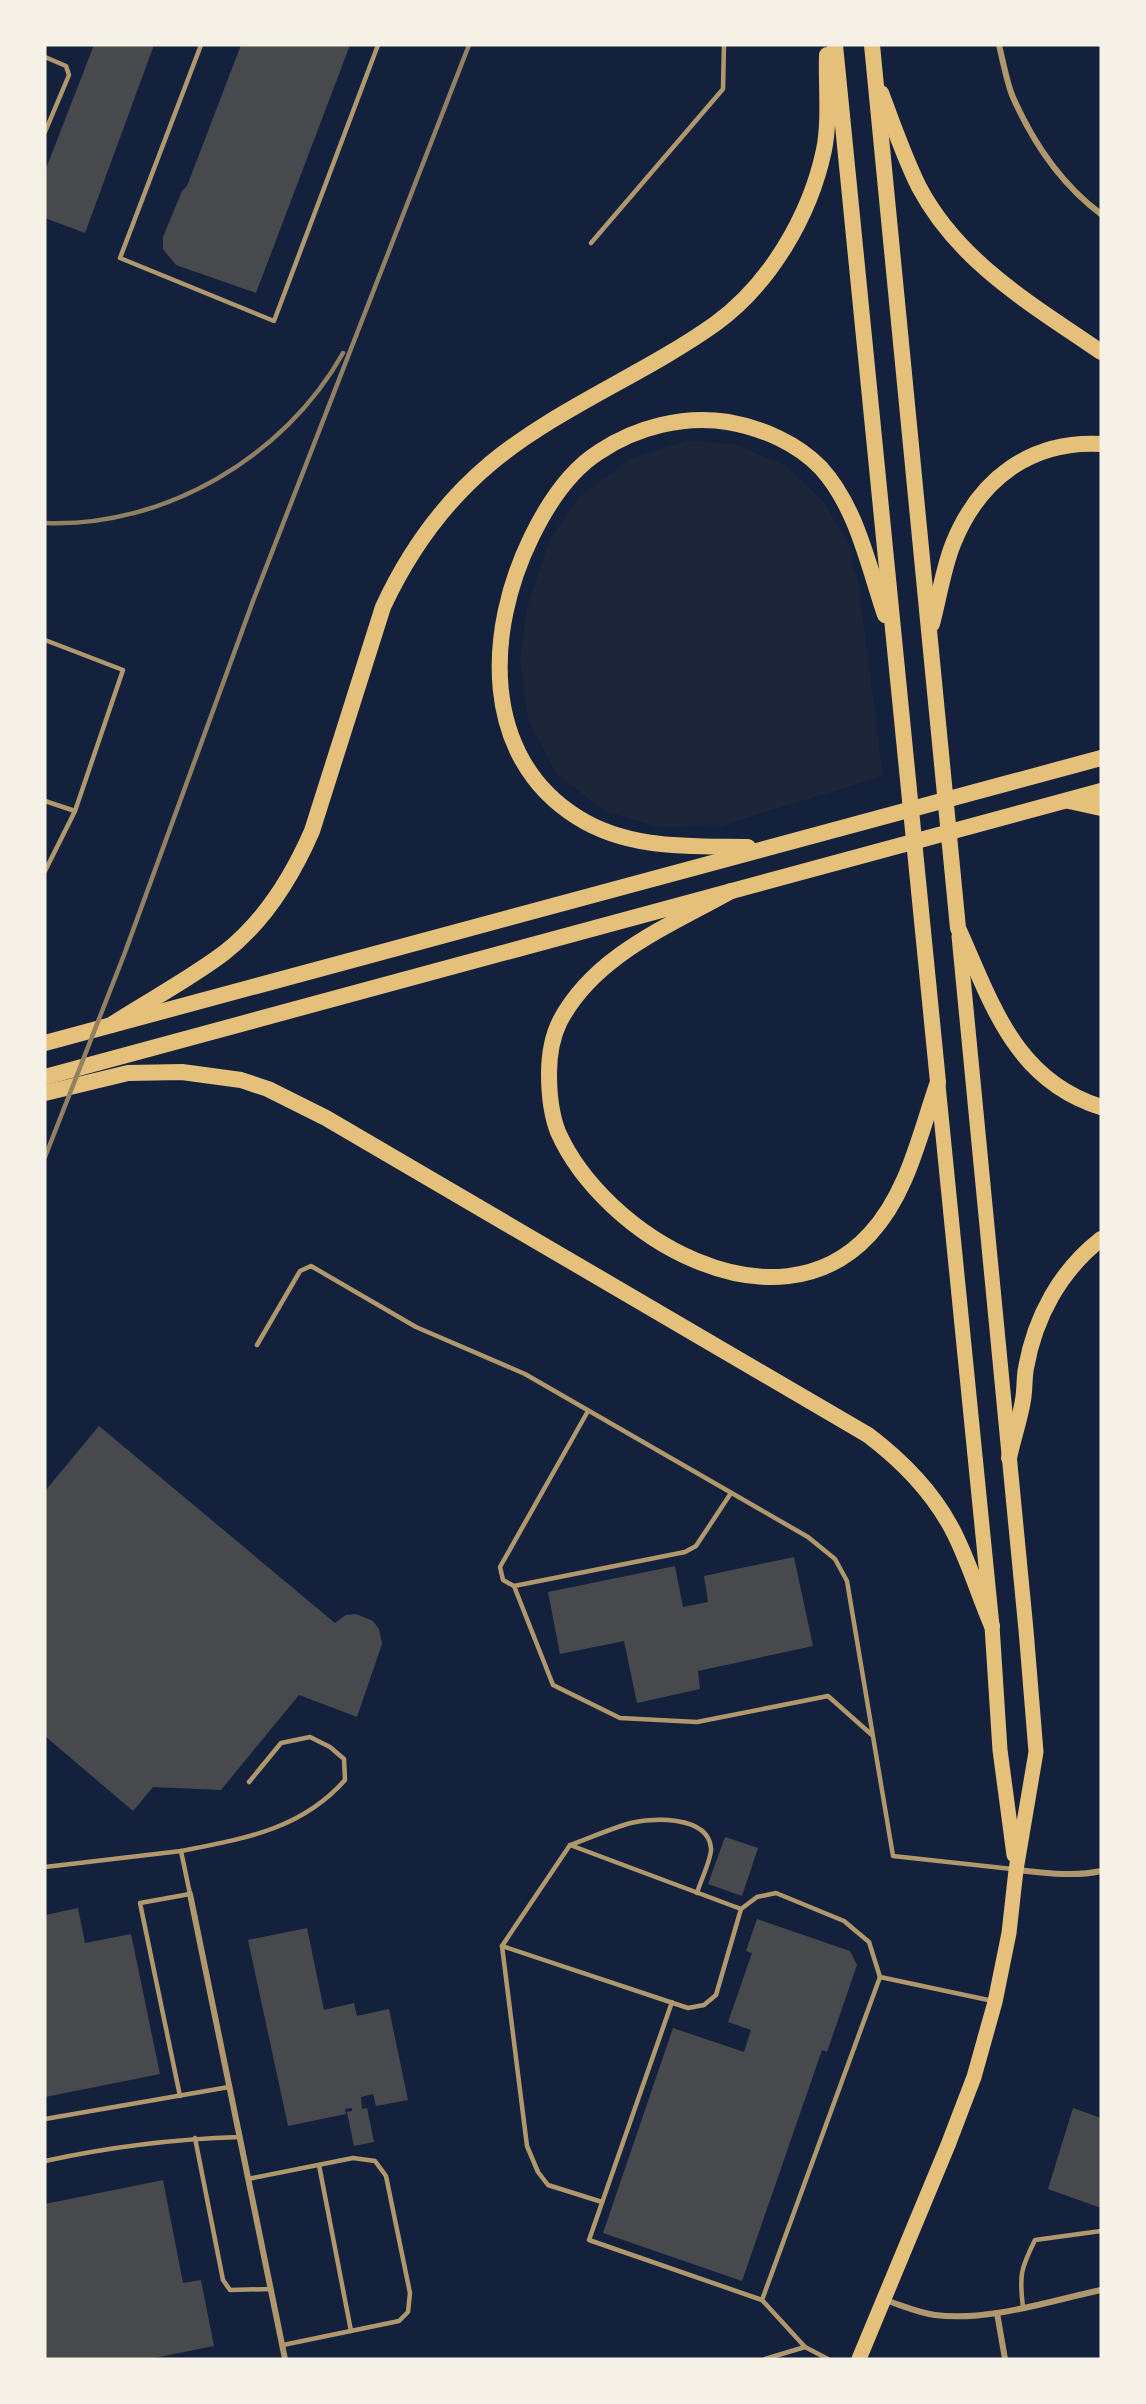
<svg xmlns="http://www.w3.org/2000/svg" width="1146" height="2404" viewBox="0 0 1146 2404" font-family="'Archivo Narrow',sans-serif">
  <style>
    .green { fill: #1d2539 }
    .building { fill: #48494c }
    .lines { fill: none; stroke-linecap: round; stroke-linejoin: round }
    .service { stroke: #b1986c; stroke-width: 4.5 }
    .minor { stroke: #b1986c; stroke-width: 6 }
    .primary { stroke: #e5c07b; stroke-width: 15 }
    .trunk { stroke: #e5c07b; stroke-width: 16 }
    .rail { stroke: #918062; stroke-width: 4.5 }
  </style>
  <rect width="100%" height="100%" fill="#14213d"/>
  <polygon class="green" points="687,441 734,444 786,466 823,501 849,545 859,588 883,776 720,826 660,827 606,812 556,773 528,719 520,657 528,604 550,539 578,498 629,460"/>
  <g class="building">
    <polygon points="94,45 154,45 85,233 45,218 45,171"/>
    <polygon points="241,45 350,45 256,293 176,265 163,249 163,237 182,191 187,186"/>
    <polygon points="99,1426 335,1623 346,1615 356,1614 373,1621 379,1629 382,1644 357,1717 299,1695 221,1790 153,1787 133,1811 45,1736 45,1491"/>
    <polygon points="794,1557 813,1646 698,1671 700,1689 637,1703 624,1641 560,1654 548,1592 675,1566 683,1607 708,1602 704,1576"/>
    <polygon points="725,1837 758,1848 742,1896 708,1884"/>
    <polygon points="78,1908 85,1943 131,1934 160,2074 45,2097 45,1915"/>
    <polygon points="757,1919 850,1951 857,1965 827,2052 822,2050 742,2281 603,2233 673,2028 744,2052 751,2030 728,2022 752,1953 746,1951"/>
    <polygon points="307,1928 324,2010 354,2003 357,2016 389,2009 408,2100 376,2106 373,2094 361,2097 362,2109 367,2108 374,2142 354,2146 347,2112 352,2111 352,2108 345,2109 346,2114 288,2126 248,1940"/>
    <polygon points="1073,2108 1101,2118 1101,2208 1048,2189"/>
    <polygon points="163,2180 183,2283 201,2280 214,2346 149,2359 45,2359 45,2204"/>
  </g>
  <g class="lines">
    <g class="service">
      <polyline points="201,45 120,258 274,321 378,45"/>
      <polyline points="45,57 66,66 69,75 45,132"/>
      <polyline points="591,243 723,89 724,45"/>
      <polyline points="45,640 123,670 75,811 45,871"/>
      <polyline points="45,801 75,811"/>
      <polyline points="257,1345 300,1271 311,1266 416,1327 525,1374 808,1537 835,1559 847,1581 893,1856 1012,1869"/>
      <polyline points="588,1411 500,1567 503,1580 514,1586 685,1552 696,1546 731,1493"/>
      <polyline points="514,1586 553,1685 620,1718 697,1722 828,1696 872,1735"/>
      <path d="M570,1845C589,1838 608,1830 627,1824C650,1817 708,1815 711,1848C712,1858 700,1882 697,1893"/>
      <path d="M181,1851C242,1839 301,1830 345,1780L344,1759L330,1747L310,1737L281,1743L249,1782"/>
      <polyline points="45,1867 181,1851 190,1894 140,1903 180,2096"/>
      <polyline points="741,1909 570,1845 502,1946 688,2008 704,2005 716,1995 741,1909 757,1897 776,1893 844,1921 869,1942 880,1977"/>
      <polyline points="502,1946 527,2146 538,2172 548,2185 602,2202"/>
      <polyline points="672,2002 589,2240 762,2300"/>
      <polyline points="45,2119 229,2087"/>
      <polyline points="195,2138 223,2280 230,2290 271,2289"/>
      <path d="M45,2161C109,2147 174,2139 240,2137"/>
      <polyline points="319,2165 351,2331"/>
      <polyline points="248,2179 353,2158 375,2161 386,2176 410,2293 408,2312 399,2321 283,2345"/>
      <path d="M1023,2307C1019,2275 1021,2268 1035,2240L1101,2231"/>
      <polyline points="765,2359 805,2347"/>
      <polyline points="828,2359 805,2347 762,2300 880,1977 993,2001"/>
    </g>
    <g class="minor">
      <path d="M999,45C1003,61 1006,79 1012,95C1032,141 1061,184 1101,214"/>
      <path d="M1017,1870C1045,1873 1074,1877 1101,1871"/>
      <polyline points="190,1894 285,2359"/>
      <path d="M885,2300C901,2305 918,2313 935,2315C988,2322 1049,2301 1101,2290"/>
      <polyline points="997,2313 1005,2359"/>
    </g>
    <g class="primary">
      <polyline points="938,1085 992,1626 1000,1750 1014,1855"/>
      <polyline points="859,2359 948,2145 974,2077 995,2002 1009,1933 1016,1870 1036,1752 1026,1630 959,936"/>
    </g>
    <g class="trunk">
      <path d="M872,45L958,928C992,1003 1014,1080 1101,1107"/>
      <path d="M881,93C893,124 904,157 919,187C959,263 1033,305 1101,352"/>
      <path d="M932,624C939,598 943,569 953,544C979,479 1031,440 1101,444"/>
      <polyline points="1069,801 1101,808"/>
      <path d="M748,847C690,846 629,850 577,817C480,756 486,630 531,538C546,507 569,471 599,452C636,427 684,415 728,422C762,428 797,443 821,468C857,508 868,565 885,615"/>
      <path d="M731,891C669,926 595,955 560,1021C552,1037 549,1056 549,1074C549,1093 551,1114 558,1132C604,1236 776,1337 870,1234C908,1193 920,1133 938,1082L835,45"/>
      <path d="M111,1025C148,1001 188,980 224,953C264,922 292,877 312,831L383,607C409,551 443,503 491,463C559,407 643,375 715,324C770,284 810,216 824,150C830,120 826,86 827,55"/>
      <polyline points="45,1043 1101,758"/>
      <polyline points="45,1077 1101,791"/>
      <path d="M45,1093L128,1073L182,1072L241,1080L268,1089L326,1118L868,1435C901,1460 931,1490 951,1527C968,1558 978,1594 992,1626"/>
      <path d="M1009,1458C1013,1439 1020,1419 1023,1400C1025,1389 1024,1378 1026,1368C1035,1317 1060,1271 1101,1239"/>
    </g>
    <g class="rail">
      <path d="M45,523C164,528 285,457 343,353"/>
      <polyline points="45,1157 124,955 253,601 469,45"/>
    </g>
  </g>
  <rect width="1146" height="2404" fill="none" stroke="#f6f1e7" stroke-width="93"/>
</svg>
